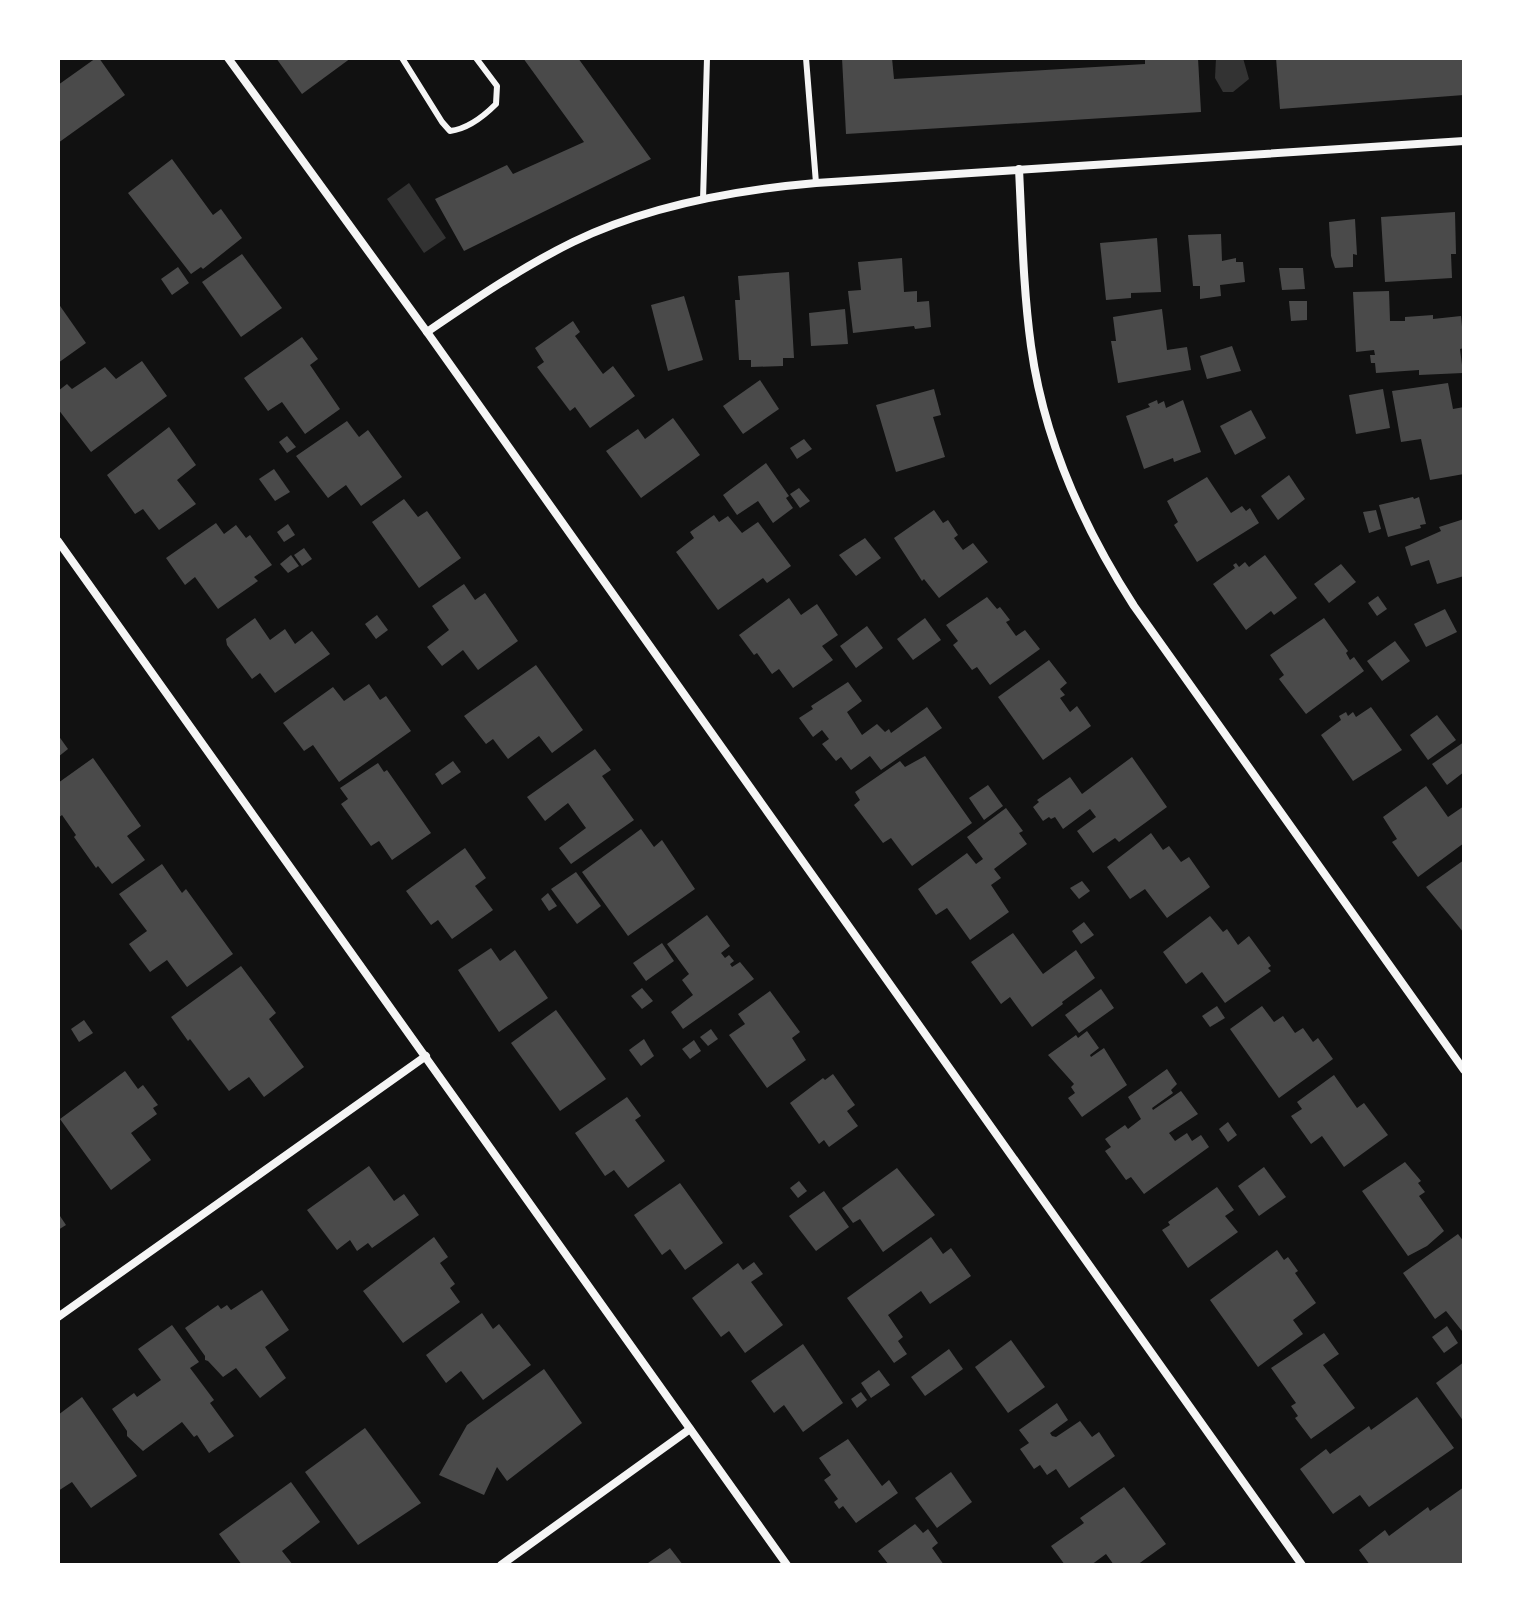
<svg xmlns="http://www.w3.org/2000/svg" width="1522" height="1623" viewBox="0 0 1522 1623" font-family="Arial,sans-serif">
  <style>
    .water { fill: #333 }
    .building { fill: #4a4a4a }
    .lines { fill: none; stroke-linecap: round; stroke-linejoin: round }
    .service { stroke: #f5f5f5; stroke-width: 6 }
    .minor { stroke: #f5f5f5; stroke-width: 8 }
  </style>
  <rect width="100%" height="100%" fill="#111"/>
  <g class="water">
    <polygon points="1216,58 1243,58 1249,79 1233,92 1223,92 1215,78"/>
    <polygon points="409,183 446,238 424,253 387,199"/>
  </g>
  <g class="building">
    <polygon points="96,58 99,58 125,95 58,143 58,85"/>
    <polygon points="276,58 351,58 302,94"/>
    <polygon points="523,58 578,58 651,159 464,251 435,199 507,165 513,174 584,142"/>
    <polygon points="842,58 892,58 894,79 1145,64 1145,58 1198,58 1201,112 846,134"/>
    <polygon points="1276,58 1464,58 1464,95 1280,109"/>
    <polygon points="172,159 213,215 221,209 242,238 203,269 201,267 191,274 128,193"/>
    <polygon points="1455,212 1456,254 1451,254 1452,278 1385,282 1381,217"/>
    <polygon points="1355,219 1357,255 1353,254 1353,267 1335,268 1331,256 1329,222"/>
    <polygon points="1221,234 1222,261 1236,258 1236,262 1243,262 1245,282 1220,285 1221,296 1200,299 1200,286 1193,286 1188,235"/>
    <polygon points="1157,238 1161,292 1131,293 1131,298 1106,300 1100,243"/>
    <polygon points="242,254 282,308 241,337 202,282"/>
    <polygon points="902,258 904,292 917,291 917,302 929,301 931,327 915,329 914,326 853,333 848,291 861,290 858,262"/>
    <polygon points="178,267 189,283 172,295 161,279"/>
    <polygon points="1279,268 1303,268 1305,289 1282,290"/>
    <polygon points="789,272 794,358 783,358 783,366 751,367 751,360 739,360 735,300 740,300 738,276"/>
    <polygon points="1389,291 1390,321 1405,321 1405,317 1433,315 1433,319 1461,316 1464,348 1460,349 1463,373 1419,375 1419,370 1376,373 1375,363 1371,363 1370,355 1375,355 1374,350 1356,352 1353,292"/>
    <polygon points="684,296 703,360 668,371 651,305"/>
    <polygon points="1289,301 1307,301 1307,320 1291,321"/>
    <polygon points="58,303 86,343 58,363"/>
    <polygon points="845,309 848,344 811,346 809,313"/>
    <polygon points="1162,309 1167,350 1187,347 1191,370 1118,383 1111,341 1116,341 1113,317"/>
    <polygon points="573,321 580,332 575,336 603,374 613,366 635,396 590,428 575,407 570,411 537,367 544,362 535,348"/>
    <polygon points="302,337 318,359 310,365 340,409 305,434 282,402 268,411 244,378"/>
    <polygon points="1232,346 1241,371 1207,379 1200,356"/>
    <polygon points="142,361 167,396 91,452 58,409 58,391 67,384 72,389 105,367 116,379"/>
    <polygon points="760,380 779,409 743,434 723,406"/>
    <polygon points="1448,383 1453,409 1464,407 1464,474 1430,480 1421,439 1401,442 1392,391"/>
    <polygon points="934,389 941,415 933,417 945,457 896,472 876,405"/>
    <polygon points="1383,389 1390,428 1356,434 1349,395"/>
    <polygon points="1157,400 1158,404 1164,401 1166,408 1183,400 1201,452 1174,462 1173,458 1144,469 1126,416 1150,407 1148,404"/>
    <polygon points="1251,410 1266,438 1235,455 1220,426"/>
    <polygon points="673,418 700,455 641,498 606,451 638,429 645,439"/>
    <polygon points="347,421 359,437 368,430 402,477 361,506 346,485 328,498 296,456"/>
    <polygon points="169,427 196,465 177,480 196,504 159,530 143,509 135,514 107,475"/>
    <polygon points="287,436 296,447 287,453 279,442"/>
    <polygon points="804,439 812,449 797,459 790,448"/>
    <polygon points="766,463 789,496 786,498 793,508 773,523 758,501 737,515 723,495"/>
    <polygon points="274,469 290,492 275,501 259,479"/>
    <polygon points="1289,475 1305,499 1278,520 1261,496"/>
    <polygon points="1207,477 1231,513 1242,506 1246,511 1250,508 1259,523 1197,562 1174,525 1178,522 1167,501"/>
    <polygon points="799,488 810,501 800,508 790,494"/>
    <polygon points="1413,497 1414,499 1419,497 1426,524 1420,525 1421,528 1388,537 1379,505"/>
    <polygon points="404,499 418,517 427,511 461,558 419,588 372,522"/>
    <polygon points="934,510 943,523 948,520 958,535 954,538 963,550 973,543 988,562 939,598 924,579 922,581 894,538"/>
    <polygon points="1376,510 1381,529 1369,533 1363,512"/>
    <polygon points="714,515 719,522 728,516 742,533 758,522 791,566 767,583 763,578 718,610 676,552 694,538 690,532"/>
    <polygon points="1464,519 1464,576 1437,584 1429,560 1411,566 1405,547 1441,531 1439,527"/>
    <polygon points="216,523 224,534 236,525 246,538 250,535 272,565 254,577 258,581 218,609 195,577 185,585 166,558"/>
    <polygon points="288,524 295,535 284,542 277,532"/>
    <polygon points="865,538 881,558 856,576 839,555"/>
    <polygon points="304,548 312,559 302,566 294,555"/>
    <polygon points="291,555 299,566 288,573 280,564"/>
    <polygon points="1265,555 1297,598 1274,615 1271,611 1246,630 1213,584 1235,568 1233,565 1236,563 1239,567 1245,562 1249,567"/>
    <polygon points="1341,564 1356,582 1329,603 1314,584"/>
    <polygon points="464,584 475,600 485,593 518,641 478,670 463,650 442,666 427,647 449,630 432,606"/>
    <polygon points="1378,596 1387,609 1377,616 1368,603"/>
    <polygon points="987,597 997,609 1000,607 1010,620 1006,622 1016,636 1025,630 1040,649 990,685 977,667 972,670 953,645 958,641 946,625"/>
    <polygon points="789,598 801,615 817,604 838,635 822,646 833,660 793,688 779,669 772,674 757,653 754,655 739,635"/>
    <polygon points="1445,609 1457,632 1426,647 1414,624"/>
    <polygon points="377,615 388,630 376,639 365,624"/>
    <polygon points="255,618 270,640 285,629 295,644 312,631 330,654 275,693 260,673 252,679 227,645 226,639"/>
    <polygon points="925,618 941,640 913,660 897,639"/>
    <polygon points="1324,618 1348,651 1346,653 1350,660 1354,657 1364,671 1306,714 1279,679 1284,675 1270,655"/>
    <polygon points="867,626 883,648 856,668 840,646"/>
    <polygon points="1395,641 1410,661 1382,681 1367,661"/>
    <polygon points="1049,660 1067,683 1060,689 1065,695 1060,698 1070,712 1077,706 1091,726 1043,760 998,697"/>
    <polygon points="536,665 583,730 552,753 539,736 508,759 493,739 486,744 464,716"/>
    <polygon points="848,682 862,701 847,712 862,735 877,724 885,732 889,729 891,733 927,707 942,728 881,770 870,756 851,770 841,757 836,761 822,744 829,739 822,730 813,737 799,718 813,709 811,706"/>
    <polygon points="369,684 380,700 386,696 411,731 339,782 313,745 304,751 283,723 333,687 344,701"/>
    <polygon points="1371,707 1402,750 1353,781 1321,735 1341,720 1339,716 1346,712 1348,716 1353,712 1356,717"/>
    <polygon points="1437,715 1456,740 1428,760 1410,735"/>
    <polygon points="58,735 68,749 58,757"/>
    <polygon points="1464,742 1464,772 1447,785 1432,764"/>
    <polygon points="595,749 611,770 602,776 634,820 571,864 559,848 586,828 568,803 545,821 527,797"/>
    <polygon points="925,756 972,823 912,866 891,838 883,843 854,805 860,800 855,792 900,761 905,767"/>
    <polygon points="1132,757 1167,807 1119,842 1115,838 1093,853 1077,831 1096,817 1090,809 1063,829 1055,817 1051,819 1049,817 1043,821 1033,807 1039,802 1037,800 1070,777 1082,794"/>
    <polygon points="93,758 141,826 127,836 145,860 112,884 98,866 96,868 74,837 76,835 62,815 58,818 58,783"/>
    <polygon points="453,761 461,772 442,785 435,774"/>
    <polygon points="378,763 384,772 387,770 431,833 392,860 379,841 371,846 341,804 348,799 340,788"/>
    <polygon points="988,785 1003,806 984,820 969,798"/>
    <polygon points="1426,786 1448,817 1464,806 1464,843 1418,877 1392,842 1397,839 1383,817"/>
    <polygon points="1006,808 1023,831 1019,833 1027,844 994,869 1001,878 991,885 1009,912 970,940 947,908 936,915 918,889 967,853 976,864 983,859 967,837"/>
    <polygon points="641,829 654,847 662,840 695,889 628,936 582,872"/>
    <polygon points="1151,833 1163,850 1169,846 1181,862 1189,857 1210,887 1167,918 1145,889 1130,899 1107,867"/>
    <polygon points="465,848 486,878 475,886 493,910 452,939 438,920 431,925 406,891"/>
    <polygon points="1464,860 1464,933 1426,887"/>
    <polygon points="162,864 182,893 186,889 233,954 187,987 167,960 150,972 129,944 147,931 119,894"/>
    <polygon points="576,872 601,906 577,924 551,889"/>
    <polygon points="1082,881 1090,891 1079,899 1070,888"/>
    <polygon points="548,893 557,906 549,911 541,899"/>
    <polygon points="707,915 730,946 721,953 725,958 729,955 734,961 730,964 732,967 740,962 754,979 683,1029 671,1012 693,995 682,980 689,974 667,944"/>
    <polygon points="1210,916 1223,932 1227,929 1238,945 1249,936 1271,966 1268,968 1271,971 1225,1003 1202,972 1186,984 1163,952"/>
    <polygon points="1084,922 1094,935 1081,944 1072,931"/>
    <polygon points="1013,933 1043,974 1076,950 1095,978 1062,1002 1063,1004 1032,1027 1010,997 1001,1004 971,962"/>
    <polygon points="662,943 674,961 646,981 633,963"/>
    <polygon points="491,948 500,961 515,950 548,998 499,1032 458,970"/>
    <polygon points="241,966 276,1013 269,1019 304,1067 264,1097 249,1077 229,1091 190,1039 188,1041 171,1017"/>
    <polygon points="642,988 653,1001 642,1009 631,996"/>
    <polygon points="1101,989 1114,1008 1079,1033 1065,1015"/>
    <polygon points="770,991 800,1032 792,1038 806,1060 767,1088 729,1035 745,1024 738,1014"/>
    <polygon points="1217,1006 1225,1018 1210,1027 1202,1016"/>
    <polygon points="1262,1006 1274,1022 1283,1016 1295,1033 1303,1028 1313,1042 1318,1038 1333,1059 1279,1098 1230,1029"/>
    <polygon points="556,1010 606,1079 560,1111 511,1043"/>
    <polygon points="84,1020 93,1033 79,1042 71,1029"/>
    <polygon points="711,1029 718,1039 708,1046 700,1037"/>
    <polygon points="1087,1031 1099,1048 1090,1055 1091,1057 1104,1048 1127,1085 1082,1117 1068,1098 1075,1093 1071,1087 1074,1084 1048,1055 1076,1035 1078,1038"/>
    <polygon points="644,1039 654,1056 641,1066 629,1050"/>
    <polygon points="694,1040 701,1051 690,1059 682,1049"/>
    <polygon points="1167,1069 1177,1084 1171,1090 1173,1093 1152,1108 1153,1110 1181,1091 1198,1114 1169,1133 1175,1141 1187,1133 1192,1141 1201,1135 1209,1147 1144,1194 1131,1177 1126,1180 1105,1151 1111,1147 1105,1139 1125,1125 1128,1129 1141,1119 1128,1097"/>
    <polygon points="125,1071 138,1089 143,1085 158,1105 153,1108 157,1114 131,1133 151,1160 111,1190 60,1119"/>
    <polygon points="833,1074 855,1105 847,1111 858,1126 829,1147 824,1140 819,1144 790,1103 823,1078 825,1080"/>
    <polygon points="1334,1075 1357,1108 1364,1103 1388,1135 1344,1167 1322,1136 1311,1144 1291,1116 1302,1109 1297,1102"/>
    <polygon points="627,1097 641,1116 635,1120 665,1161 628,1188 614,1170 605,1176 575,1133"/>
    <polygon points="1228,1122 1237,1135 1228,1142 1219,1129"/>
    <polygon points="1405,1162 1421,1181 1418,1183 1425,1192 1419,1196 1444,1231 1427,1246 1408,1256 1362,1191"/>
    <polygon points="369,1166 394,1201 404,1194 419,1215 372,1248 368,1243 357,1251 350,1240 337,1250 307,1210"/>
    <polygon points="1264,1167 1286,1197 1259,1216 1238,1186"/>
    <polygon points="897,1168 935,1215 883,1252 860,1219 853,1223 842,1208"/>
    <polygon points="799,1181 807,1191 798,1198 790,1188"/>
    <polygon points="680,1183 723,1243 685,1270 670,1249 662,1255 634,1215"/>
    <polygon points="1217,1187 1234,1210 1225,1216 1238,1232 1188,1268 1162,1230 1170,1225 1168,1222"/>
    <polygon points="824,1191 849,1227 816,1251 789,1216"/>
    <polygon points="58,1213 66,1225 58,1230"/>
    <polygon points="1458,1234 1464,1242 1464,1330 1462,1331 1446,1311 1435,1319 1403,1273"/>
    <polygon points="434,1237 448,1257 440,1263 455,1284 450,1288 460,1302 403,1343 363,1291"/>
    <polygon points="931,1237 943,1254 951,1248 971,1276 930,1304 921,1291 888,1315 903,1337 898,1341 907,1354 894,1363 847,1298"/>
    <polygon points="1277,1250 1284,1260 1288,1257 1298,1271 1295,1273 1316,1303 1293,1320 1303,1334 1258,1367 1210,1300"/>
    <polygon points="754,1262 763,1274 751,1282 783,1325 745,1353 729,1331 721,1337 692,1298 738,1263 743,1270"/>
    <polygon points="262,1290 289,1330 265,1347 286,1378 260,1398 236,1368 223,1377 208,1361 205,1360 205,1356 185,1328 218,1305 221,1309 227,1305 231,1310"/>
    <polygon points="482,1313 493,1329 499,1324 531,1365 483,1400 461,1371 446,1383 426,1355"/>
    <polygon points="172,1325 199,1362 190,1368 214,1400 210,1403 234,1436 209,1453 197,1435 194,1437 182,1422 143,1451 127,1436 127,1431 112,1409 134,1393 137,1397 161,1380 138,1349"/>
    <polygon points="1447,1326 1458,1343 1444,1353 1432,1337"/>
    <polygon points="1324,1333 1339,1354 1323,1365 1355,1408 1311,1439 1295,1418 1298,1416 1291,1406 1296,1403 1271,1368"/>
    <polygon points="1011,1340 1045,1387 1008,1413 975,1367"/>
    <polygon points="803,1344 843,1403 803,1432 784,1405 774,1413 751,1381"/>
    <polygon points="949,1349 963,1369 925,1396 911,1377"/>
    <polygon points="1464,1362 1464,1422 1436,1383"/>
    <polygon points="544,1369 582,1423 507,1481 497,1467 484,1495 439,1475 467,1425"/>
    <polygon points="879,1370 890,1385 871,1398 861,1383"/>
    <polygon points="861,1392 867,1400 857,1408 851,1399"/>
    <polygon points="82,1397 137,1476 91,1508 72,1482 58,1491 58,1415"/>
    <polygon points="1417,1397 1454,1448 1369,1507 1360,1495 1333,1514 1300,1469 1326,1449 1330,1454 1369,1426 1371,1430"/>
    <polygon points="1057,1403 1068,1420 1050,1433 1052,1436 1056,1437 1080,1421 1092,1437 1099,1432 1115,1456 1069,1488 1056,1469 1047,1475 1040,1465 1034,1469 1020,1449 1029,1443 1019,1430"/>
    <polygon points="365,1428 421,1503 358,1545 305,1472"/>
    <polygon points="848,1439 882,1486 889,1480 898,1493 856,1523 843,1506 839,1509 834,1502 838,1499 824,1480 831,1475 819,1458"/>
    <polygon points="951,1472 972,1502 937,1528 915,1498"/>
    <polygon points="291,1482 320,1522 282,1551 293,1565 242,1565 219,1534"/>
    <polygon points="1124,1487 1166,1544 1137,1565 1114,1565 1106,1554 1091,1565 1065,1565 1051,1546 1084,1523 1080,1518"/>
    <polygon points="1464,1487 1464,1561 1459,1565 1370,1565 1359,1550 1385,1530 1389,1536 1428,1507 1430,1511"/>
    <polygon points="915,1524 923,1533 928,1529 938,1543 932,1548 944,1565 889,1565 878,1551"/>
    <polygon points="670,1548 683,1565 645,1565"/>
  </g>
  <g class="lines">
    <g class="service">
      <path d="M402,58L442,122L450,131C467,129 484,116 496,104L497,86L476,58"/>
      <polyline points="806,58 816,183"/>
      <polyline points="703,200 707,58"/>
    </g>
    <g class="minor">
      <polyline points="228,58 427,332 1302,1565"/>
      <path d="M1019,169C1022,228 1023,287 1031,346C1044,441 1083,527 1134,606L1464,1070"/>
      <path d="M427,332C474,300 522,267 573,242C647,206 735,190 816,183L1464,141"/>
      <polyline points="58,541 787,1565"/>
      <polyline points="58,1317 426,1056"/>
      <polyline points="501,1565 690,1429"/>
    </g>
  </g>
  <rect width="1522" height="1623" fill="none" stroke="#ffffff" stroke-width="120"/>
</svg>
